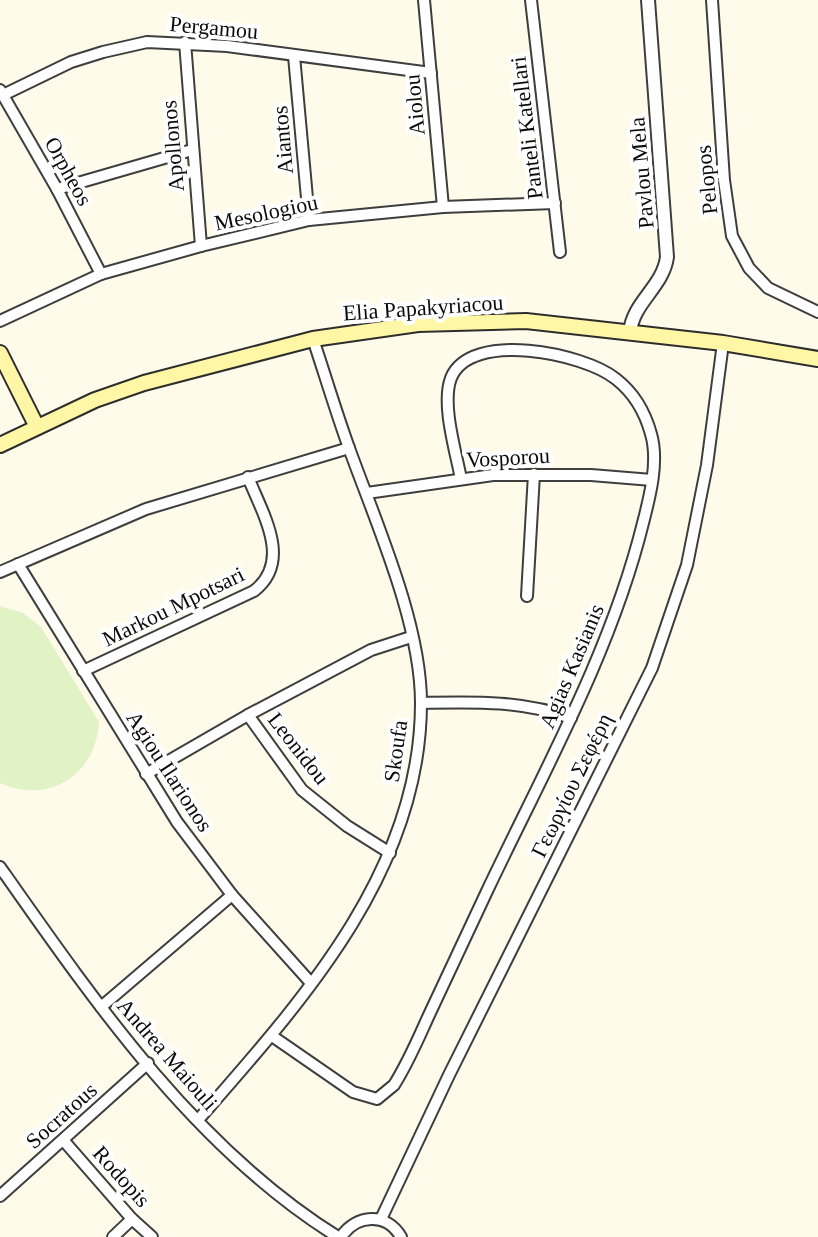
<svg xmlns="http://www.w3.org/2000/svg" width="818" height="1237" viewBox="0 0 818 1237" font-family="'Times New Roman',serif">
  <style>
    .pitch { fill: #e1f2c4 }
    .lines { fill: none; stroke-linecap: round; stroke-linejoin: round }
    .minor-casing { stroke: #3e3e3e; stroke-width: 14 }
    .tertiary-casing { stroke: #3e3e3e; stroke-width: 16 }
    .secondary-casing { stroke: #2d2d2d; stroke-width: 18 }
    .minor { stroke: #fff; stroke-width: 10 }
    .tertiary { stroke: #fff; stroke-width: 12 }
    .secondary { stroke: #fff7a5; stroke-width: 14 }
    .labels { text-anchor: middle; stroke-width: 8; stroke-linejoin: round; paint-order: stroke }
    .street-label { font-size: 22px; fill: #0b0b0b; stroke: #fff }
  </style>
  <rect width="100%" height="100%" fill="#fffbea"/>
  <path class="pitch" d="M0,606L23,613L41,627L99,722C96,775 49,805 0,783Z"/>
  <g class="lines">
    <defs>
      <g id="minor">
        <polyline points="424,0 443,207"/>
        <polyline points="531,0 560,252"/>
        <polyline points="712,0 724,180 732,236 749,268 768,288 818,312"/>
        <polyline points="185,42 201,246"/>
        <polyline points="294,56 309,220"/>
        <polyline points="0,90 57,189 101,274"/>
        <polyline points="3,95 71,62 103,52 147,42 227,46 431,73"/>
        <polyline points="57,189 192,150"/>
        <polyline points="0,321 101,274 201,246 309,220 443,207 555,203"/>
        <polyline points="367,493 493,475 591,475 652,480"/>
        <polyline points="18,564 177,822 232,895 311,983"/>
        <polyline points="0,572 146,509 349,448"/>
        <polyline points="527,596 534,474"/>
        <path d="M83,671L254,591C293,561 262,513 248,477"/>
        <path d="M421,703C472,702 522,700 571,718"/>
        <polyline points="146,774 248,715"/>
        <polyline points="390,853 347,826 302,790 248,715 371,650 411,637"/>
        <path d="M0,867C94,1001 196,1149 338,1237"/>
        <polyline points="101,1007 232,895"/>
        <path d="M272,1036L353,1092L377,1099L394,1085C408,1063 418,1039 429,1015C449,973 468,931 488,889C545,769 611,652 643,523C650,496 659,461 651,434C645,412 634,393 616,379C584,353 470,330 451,378C441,404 456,452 461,479"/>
        <path d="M198,1120C302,1001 421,871 421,703C421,623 376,523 349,448C336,412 325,375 313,339"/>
        <polyline points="64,1141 132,1219 152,1237"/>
        <polyline points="0,1196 148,1063"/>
        <polyline points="381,1219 449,1075 652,668 687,565 707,465 723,343"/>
        <polyline points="113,1237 132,1219"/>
        <path d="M341,1237C356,1214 387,1212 401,1237"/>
      </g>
      <path id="tertiary" d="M630,332C633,302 663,287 667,257L648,0"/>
      <g id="secondary">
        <polyline points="0,353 37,427"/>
        <polyline points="0,445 95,400 144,383 313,339 418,324 526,321 723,343 818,359"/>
      </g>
    </defs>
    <use href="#minor" class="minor-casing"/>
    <use href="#tertiary" class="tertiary-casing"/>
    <use href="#secondary" class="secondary-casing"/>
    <use href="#minor" class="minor"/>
    <use href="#tertiary" class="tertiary"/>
    <use href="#secondary" class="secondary"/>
  </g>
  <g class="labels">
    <g class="street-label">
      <text transform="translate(214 27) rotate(5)" y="8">Pergamou</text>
      <text transform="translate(414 105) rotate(-95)" y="8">Aiolou</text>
      <text transform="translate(526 128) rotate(-97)" y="8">Panteli Katellari</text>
      <text transform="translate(282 140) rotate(-95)" y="8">Aiantos</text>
      <text transform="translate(172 146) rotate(-95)" y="8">Apollonos</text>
      <text transform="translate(69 171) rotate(61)" y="8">Orpheos</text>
      <text transform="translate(641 173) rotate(-95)" y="8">Pavlou Mela</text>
      <text transform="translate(706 180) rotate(-96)" y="8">Pelopos</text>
      <text transform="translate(266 212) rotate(-12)" y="8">Mesologiou</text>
      <text transform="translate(423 307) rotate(-4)" y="8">Elia Papakyriacou</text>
      <text transform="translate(508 457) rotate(-3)" y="8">Vosporou</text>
      <text transform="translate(173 606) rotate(-26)" y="8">Markou Mpotsari</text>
      <text transform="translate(571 666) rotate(-67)" y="8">Agias Kasianis</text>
      <text transform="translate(299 748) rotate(52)" y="8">Leonidou</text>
      <text transform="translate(395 751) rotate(-82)" y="8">Skoufa</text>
      <text transform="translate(170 771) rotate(57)" y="8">Agiou Ilarionos</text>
      <text transform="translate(571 785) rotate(-64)" y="8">Γεωργίου Σεφέρη</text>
      <text transform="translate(168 1054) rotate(49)" y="8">Andrea Maiouli</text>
      <text transform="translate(61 1115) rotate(-42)" y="8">Socratous</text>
      <text transform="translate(122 1176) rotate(48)" y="8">Rodopis</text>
    </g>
  </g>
</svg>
